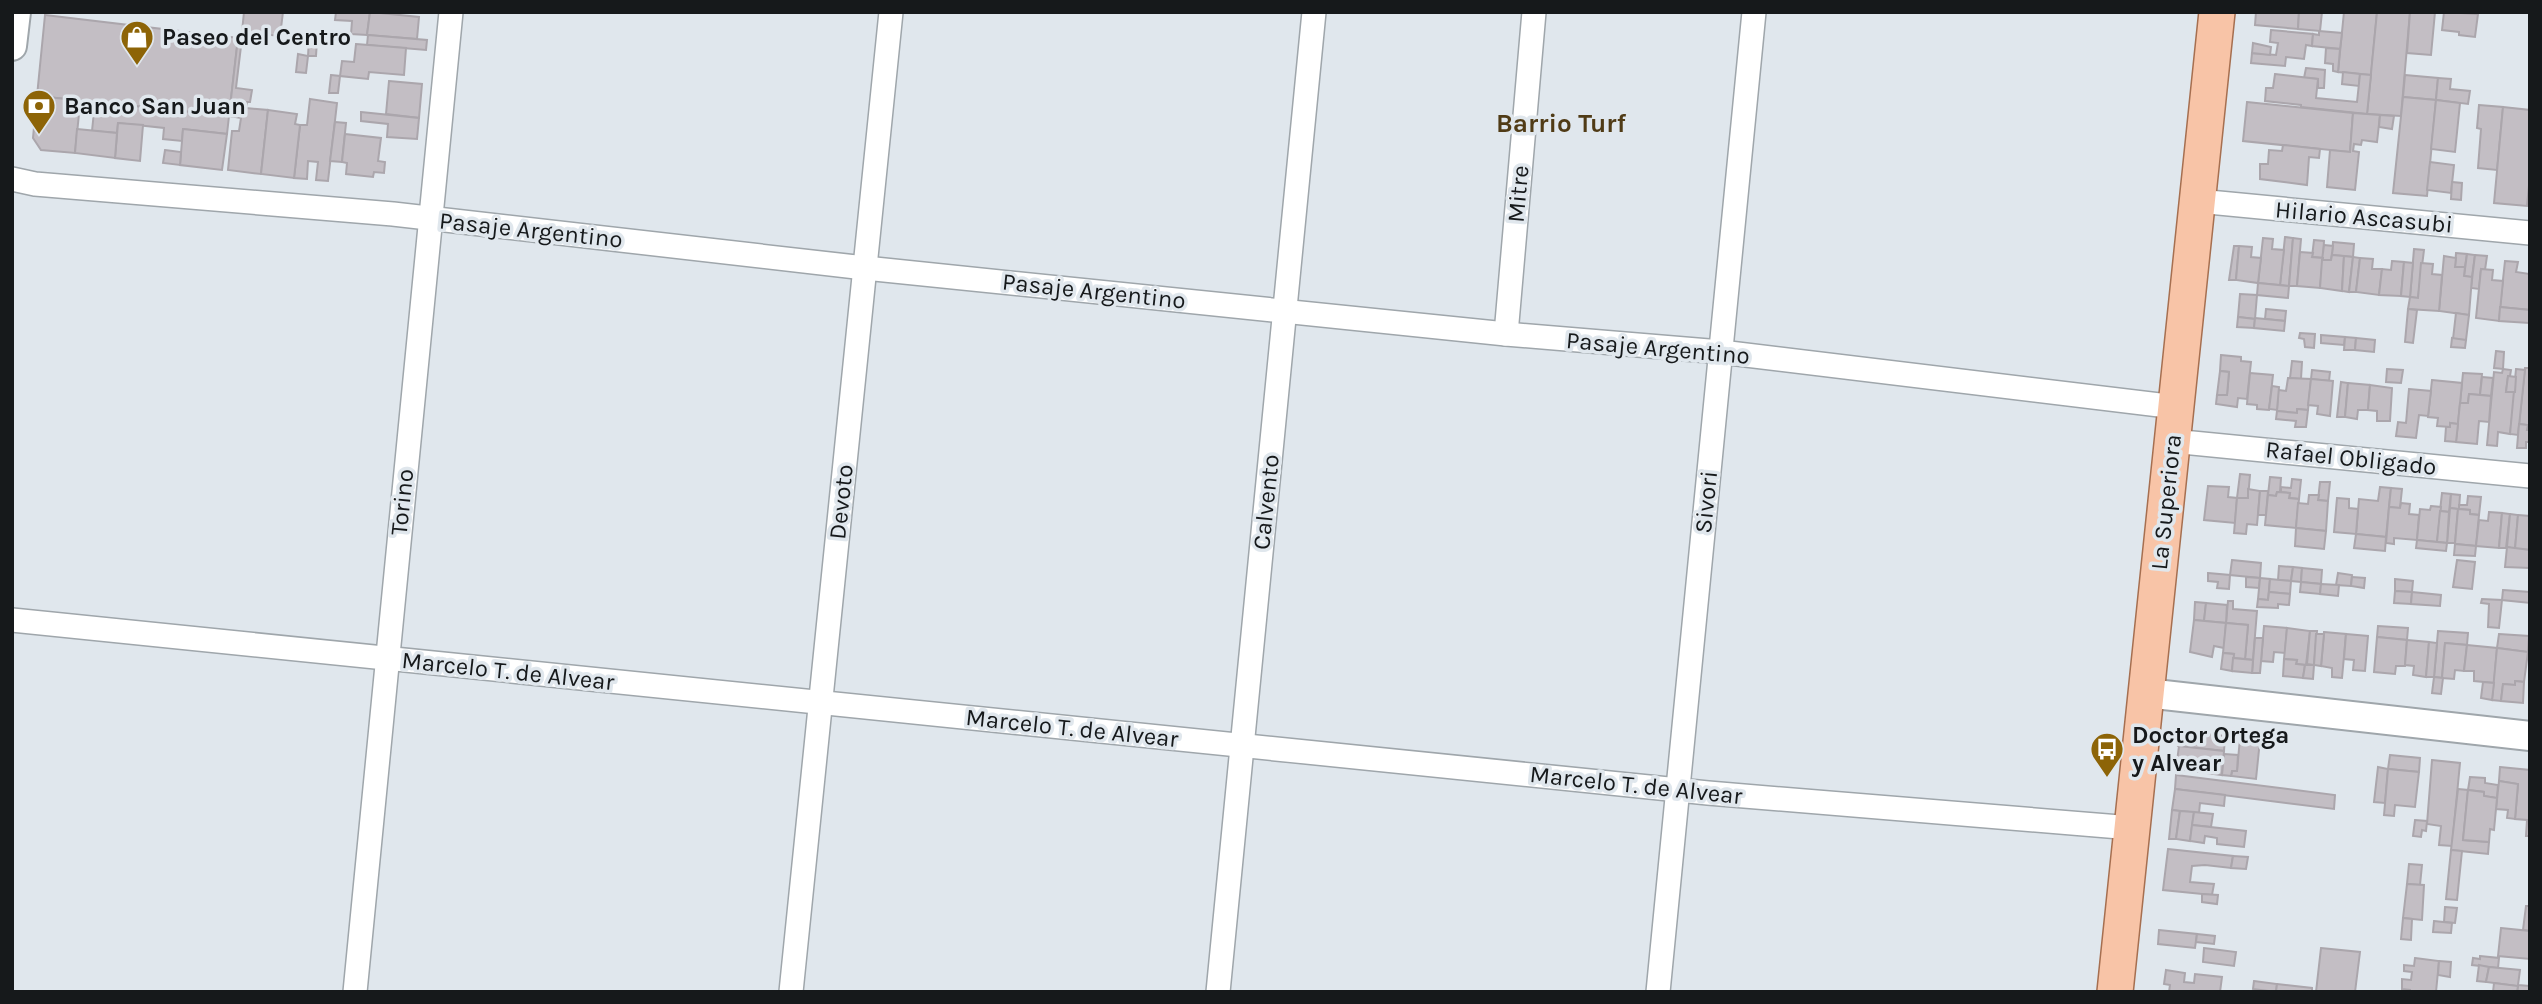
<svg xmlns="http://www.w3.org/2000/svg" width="2542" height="1004" viewBox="0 0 2542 1004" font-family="Karla,sans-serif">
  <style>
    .building { fill: #c3bec4; stroke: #aba6ac; stroke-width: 2 }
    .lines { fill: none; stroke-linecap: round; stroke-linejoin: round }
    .minor-casing { stroke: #9fa6ab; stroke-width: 26 }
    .tertiary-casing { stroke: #9fa6ab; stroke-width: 32 }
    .primary-casing { stroke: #a66f50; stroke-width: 38 }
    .minor { stroke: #fff; stroke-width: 23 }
    .tertiary { stroke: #fff; stroke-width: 28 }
    .primary { stroke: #f8c4a7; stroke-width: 35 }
    .labels { text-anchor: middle; stroke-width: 7; stroke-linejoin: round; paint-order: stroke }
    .poi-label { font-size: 24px; font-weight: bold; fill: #16191b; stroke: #e0e7ed; text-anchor: start }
    .street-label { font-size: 24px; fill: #16191b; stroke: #e0e7ed }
    .neighbourhood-label { font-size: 26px; font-weight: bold; fill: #503b16; stroke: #e0e7ed }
  </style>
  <rect width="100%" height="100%" fill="#e0e7ed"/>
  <g class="building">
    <polygon points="244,12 283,12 280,36 242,32"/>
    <polygon points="336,12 370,12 367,35 351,34 352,21 335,20"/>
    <polygon points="370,12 419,17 417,39 367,35"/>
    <polygon points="2256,12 2299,12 2298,29 2255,25"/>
    <polygon points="2299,12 2322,12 2320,31 2298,29"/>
    <polygon points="2344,12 2377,12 2371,75 2338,72"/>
    <polygon points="2377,12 2410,12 2401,116 2367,114"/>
    <polygon points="2410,12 2435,12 2431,55 2407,53"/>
    <polygon points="2444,12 2478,14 2475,37 2459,35 2459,32 2442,30"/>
    <polygon points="45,15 238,38 229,116 37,96"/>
    <polygon points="2271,30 2313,34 2312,46 2306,45 2304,59 2286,57 2285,66 2251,63 2252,53 2276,55 2278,43 2270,42"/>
    <polygon points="2319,31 2342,33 2340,49 2312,46 2313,34 2319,35"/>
    <polygon points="368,35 427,40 426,50 367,45"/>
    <polygon points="238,38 242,38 236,88 252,90 250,102 247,102 246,108 268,110 261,174 228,170 232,131 239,131 241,118 229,116"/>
    <polygon points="309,39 317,40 316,56 308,56"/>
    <polygon points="2253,43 2271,47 2270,55 2252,53"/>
    <polygon points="356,44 406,48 404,75 369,72 368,79 340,76 342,61 354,62"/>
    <polygon points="2326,48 2340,49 2338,72 2333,71 2333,64 2325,63"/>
    <polygon points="298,54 308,56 306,73 296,72"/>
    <polygon points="2306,68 2325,70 2324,88 2318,88 2318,79 2304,78"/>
    <polygon points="2343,72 2360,74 2359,86 2342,84"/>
    <polygon points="2275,74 2318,79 2316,98 2357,102 2360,74 2371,75 2367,114 2301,107 2301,105 2265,101 2266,88 2273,88"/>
    <polygon points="331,75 340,76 338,93 329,93"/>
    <polygon points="2405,75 2438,78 2436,100 2403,97"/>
    <polygon points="2438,78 2451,79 2450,89 2470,91 2468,104 2436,100"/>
    <polygon points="389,81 422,84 419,118 386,114"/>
    <polygon points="37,96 95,102 94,116 79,114 75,153 41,150 33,138"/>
    <polygon points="2403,97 2436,100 2427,196 2393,193"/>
    <polygon points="310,99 337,103 328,181 316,180 318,162 308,161 307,179 294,178 300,125 307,125"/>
    <polygon points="2436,100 2460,103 2455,152 2431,149"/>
    <polygon points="95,102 229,116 227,134 183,129 182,141 163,139 164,128 118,123 117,133 92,131"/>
    <polygon points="2247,102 2353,113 2350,152 2243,141"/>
    <polygon points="2479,105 2503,107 2497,170 2478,168 2481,129 2477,128"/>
    <polygon points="2503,107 2530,110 2530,175 2527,206 2494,203"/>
    <polygon points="268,110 297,114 295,124 300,125 294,178 261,174"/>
    <polygon points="361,112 419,118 417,139 387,137 388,124 361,121"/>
    <polygon points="2353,113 2380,115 2377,142 2362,140 2361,145 2354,144 2353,151 2359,152 2355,190 2327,187 2330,150 2350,152"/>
    <polygon points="2380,115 2394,116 2392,129 2379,127"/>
    <polygon points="335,122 346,123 342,162 330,161"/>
    <polygon points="118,123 143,125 140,161 115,158"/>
    <polygon points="77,129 117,133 115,158 75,153"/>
    <polygon points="183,129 227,134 222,170 180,165"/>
    <polygon points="345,134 381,138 378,161 385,162 384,173 374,172 373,177 346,174 347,163 342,162"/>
    <polygon points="2283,145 2320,149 2319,158 2309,157 2307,185 2260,179 2260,164 2268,164 2269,150 2282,151"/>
    <polygon points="165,150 181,152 180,165 163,163"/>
    <polygon points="2430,162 2454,165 2451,193 2427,190"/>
    <polygon points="2452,182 2462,183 2461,200 2451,199"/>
    <polygon points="2285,237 2293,238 2289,286 2280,285"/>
    <polygon points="2263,238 2273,239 2272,249 2284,250 2280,285 2258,283"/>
    <polygon points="2293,238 2301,239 2297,286 2289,286"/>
    <polygon points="2314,240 2324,241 2323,258 2312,257"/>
    <polygon points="2333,242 2354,244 2353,257 2332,255"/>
    <polygon points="2324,245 2333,246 2331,260 2322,260"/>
    <polygon points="2234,246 2239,246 2236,280 2229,280"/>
    <polygon points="2239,246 2252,247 2251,257 2261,258 2258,283 2236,280"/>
    <polygon points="2414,249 2424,250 2418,298 2410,297"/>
    <polygon points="2300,252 2313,253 2312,257 2323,258 2320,288 2297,286"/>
    <polygon points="2456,253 2467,254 2465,267 2455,267"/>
    <polygon points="2467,254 2475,255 2472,277 2464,276"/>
    <polygon points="2332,255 2344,256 2342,291 2320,288 2322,260 2331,260"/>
    <polygon points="2475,255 2487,256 2485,270 2481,269 2479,289 2471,288"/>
    <polygon points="2344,256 2353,257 2349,292 2342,291"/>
    <polygon points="2444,256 2456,258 2455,267 2465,267 2464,276 2472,277 2469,315 2439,311"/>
    <polygon points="2353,257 2360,258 2356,292 2349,292"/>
    <polygon points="2360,258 2373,259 2372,269 2382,269 2379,295 2356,292"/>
    <polygon points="2392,261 2404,262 2401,296 2379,295 2382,269 2391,270"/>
    <polygon points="2505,261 2518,262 2516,272 2530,274 2530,310 2500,307"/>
    <polygon points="2404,262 2413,263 2410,297 2401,296"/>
    <polygon points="2421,263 2433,264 2432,274 2442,275 2439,311 2408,309 2410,297 2418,298"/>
    <polygon points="2481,269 2493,270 2492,280 2503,281 2499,321 2476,318"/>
    <polygon points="2258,283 2289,286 2288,298 2257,295"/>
    <polygon points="2240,294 2257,295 2255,319 2238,317"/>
    <polygon points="2500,307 2530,310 2529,323 2499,321"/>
    <polygon points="2266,309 2286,311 2285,321 2265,319"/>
    <polygon points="2408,309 2417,310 2413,343 2405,342"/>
    <polygon points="2456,313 2469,315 2466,340 2453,339"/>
    <polygon points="2238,317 2255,319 2254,328 2237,327"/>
    <polygon points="2255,318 2285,321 2284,331 2254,328"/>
    <polygon points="2300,333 2315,334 2314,348 2305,347 2304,339 2299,338"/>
    <polygon points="2321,335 2345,337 2344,345 2321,343"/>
    <polygon points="2345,337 2356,338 2355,350 2344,350"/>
    <polygon points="2356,338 2375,340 2374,352 2355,350"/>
    <polygon points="2452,338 2466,340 2465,348 2451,347"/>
    <polygon points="2496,351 2504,352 2503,369 2494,368"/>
    <polygon points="2221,355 2241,357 2241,361 2251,362 2247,399 2238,398 2237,407 2216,404 2217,395 2227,395 2229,372 2220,371"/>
    <polygon points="2292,361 2302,362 2301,379 2290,378"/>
    <polygon points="2525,368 2530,368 2530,430 2527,430 2528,425 2519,424"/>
    <polygon points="2387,369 2403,370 2401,383 2386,382"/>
    <polygon points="2503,369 2511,370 2510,376 2508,376 2506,392 2515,392 2510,434 2498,432 2497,446 2487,445 2494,372 2502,373"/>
    <polygon points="2516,369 2525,370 2518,435 2510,434"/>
    <polygon points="2312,370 2330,372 2329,381 2311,379"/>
    <polygon points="2220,371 2229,372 2227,395 2217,395"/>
    <polygon points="2250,373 2273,375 2269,410 2257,409 2257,405 2247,404"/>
    <polygon points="2463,373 2482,374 2480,395 2469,394 2468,403 2460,403"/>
    <polygon points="2508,376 2516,377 2515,392 2506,392"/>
    <polygon points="2482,377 2493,378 2491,396 2480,395"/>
    <polygon points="2288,378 2311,379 2308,410 2297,409 2297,413 2277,411 2278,390 2286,391"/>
    <polygon points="2311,379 2333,381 2330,416 2317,414 2318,406 2308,405"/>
    <polygon points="2432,380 2462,383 2458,424 2450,423 2450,427 2437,426 2438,418 2428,417"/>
    <polygon points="2341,382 2348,383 2345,417 2337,417"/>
    <polygon points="2348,383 2370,385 2368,410 2358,410 2357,419 2345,417"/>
    <polygon points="2370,385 2392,388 2390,421 2377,421 2377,411 2368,410"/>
    <polygon points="2272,386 2279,387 2277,410 2269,409"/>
    <polygon points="2409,389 2431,391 2428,416 2419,415 2416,438 2396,436 2398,422 2406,423"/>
    <polygon points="2469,394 2491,396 2489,422 2479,421 2477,444 2456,442 2460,403 2468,403"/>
    <polygon points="2297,409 2308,410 2306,427 2295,427 2296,421 2276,419 2277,411 2297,413"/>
    <polygon points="2450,423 2458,424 2456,442 2445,441 2446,427 2450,427"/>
    <polygon points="2519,424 2528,425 2527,430 2530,430 2530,442 2526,442 2526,448 2517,448"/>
    <polygon points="2240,474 2250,475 2248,498 2237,498"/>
    <polygon points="2270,477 2281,478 2280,492 2277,492 2276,496 2268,495"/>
    <polygon points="2292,479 2301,480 2299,499 2289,498 2290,493 2281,492 2281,487 2291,488"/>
    <polygon points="2320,482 2330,482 2328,501 2318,500"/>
    <polygon points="2208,486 2229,487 2228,497 2237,498 2235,523 2204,520"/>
    <polygon points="2380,487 2391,488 2386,537 2356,534 2359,499 2378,501"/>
    <polygon points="2391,488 2402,489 2400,508 2389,507"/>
    <polygon points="2248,489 2260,491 2257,525 2247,524 2246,534 2234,533 2237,498 2248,498"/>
    <polygon points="2260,491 2268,491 2266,515 2258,515"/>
    <polygon points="2277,492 2290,493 2289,498 2299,499 2296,528 2265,525 2268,495 2276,496"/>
    <polygon points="2442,493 2451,494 2449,512 2440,511"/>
    <polygon points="2451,494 2460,495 2459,509 2450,508"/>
    <polygon points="2309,495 2319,495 2318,500 2328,501 2326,531 2296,528 2298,503 2308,504"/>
    <polygon points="2468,496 2481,497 2479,515 2470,514 2470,510 2459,509 2459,505 2467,505"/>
    <polygon points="2337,498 2349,499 2349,508 2358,509 2356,534 2334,532"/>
    <polygon points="2401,503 2410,504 2409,514 2419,515 2417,540 2394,538 2394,544 2386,543 2389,507 2400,508"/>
    <polygon points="2431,506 2441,507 2437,542 2417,540 2420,509 2430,510"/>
    <polygon points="2450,508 2458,509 2455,543 2447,543"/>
    <polygon points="2458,509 2470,510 2470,514 2479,515 2476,546 2455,544"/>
    <polygon points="2440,511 2449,512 2447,543 2437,542"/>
    <polygon points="2489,512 2502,513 2499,548 2476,546 2479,520 2488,521"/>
    <polygon points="2502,513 2510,514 2506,548 2499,548"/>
    <polygon points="2510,514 2518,515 2515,549 2507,547"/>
    <polygon points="2518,515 2530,516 2530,550 2515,549"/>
    <polygon points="2296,528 2326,531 2324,549 2295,546"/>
    <polygon points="2356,534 2386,537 2385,551 2354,548"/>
    <polygon points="2417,540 2447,543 2446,551 2416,548"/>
    <polygon points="2455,544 2476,546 2475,556 2454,555"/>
    <polygon points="2507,547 2530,550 2530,568 2505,567"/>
    <polygon points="2232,560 2261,563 2260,578 2230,575"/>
    <polygon points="2457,560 2475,562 2472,589 2453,587"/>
    <polygon points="2279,566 2293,567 2291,581 2278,580"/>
    <polygon points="2293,567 2302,568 2301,582 2291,581"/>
    <polygon points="2302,568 2322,570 2321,584 2301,582"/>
    <polygon points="2208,573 2230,575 2229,589 2217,588 2218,582 2208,581"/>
    <polygon points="2338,573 2352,575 2351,586 2336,585"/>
    <polygon points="2246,577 2260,578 2259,588 2246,587"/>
    <polygon points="2352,577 2365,578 2364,588 2351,586"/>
    <polygon points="2260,578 2270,579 2268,600 2258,599"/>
    <polygon points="2270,579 2291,581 2290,594 2269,592"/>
    <polygon points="2395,579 2413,581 2412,592 2395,591"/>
    <polygon points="2301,582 2321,584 2320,594 2300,592"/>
    <polygon points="2321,584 2339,585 2338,596 2320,594"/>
    <polygon points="2503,590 2530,592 2530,603 2502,600"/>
    <polygon points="2395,591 2412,592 2411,604 2394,603"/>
    <polygon points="2269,592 2290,594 2289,605 2278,604 2278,608 2257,607 2258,599 2268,600"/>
    <polygon points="2412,592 2441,595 2440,606 2411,604"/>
    <polygon points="2482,599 2502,600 2499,628 2488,627 2489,604 2481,603"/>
    <polygon points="2228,601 2233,601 2233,609 2257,611 2253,660 2245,659 2248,625 2226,623"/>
    <polygon points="2195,602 2206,603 2204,621 2194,620"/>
    <polygon points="2206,603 2227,605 2226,623 2204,621"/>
    <polygon points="2194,620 2226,623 2224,648 2214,646 2212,657 2190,652"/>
    <polygon points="2226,623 2248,625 2245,659 2233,658 2234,654 2223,653"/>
    <polygon points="2264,626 2287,628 2285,653 2274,652 2273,662 2261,661"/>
    <polygon points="2378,626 2408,628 2407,640 2377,637"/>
    <polygon points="2287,628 2310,631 2306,665 2296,664 2297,660 2284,659"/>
    <polygon points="2310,631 2317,631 2314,665 2307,664"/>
    <polygon points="2438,631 2468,633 2467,645 2445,643 2442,678 2434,677"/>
    <polygon points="2324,632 2346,634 2342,678 2332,677 2332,668 2321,666"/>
    <polygon points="2316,634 2324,634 2321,666 2314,665"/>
    <polygon points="2346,634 2368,636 2365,671 2353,670 2354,660 2344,659"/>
    <polygon points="2499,634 2529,636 2528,652 2497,648"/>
    <polygon points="2377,637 2407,640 2405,666 2396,666 2395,674 2374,672"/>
    <polygon points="2255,638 2263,638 2260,673 2252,673"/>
    <polygon points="2407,640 2429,642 2426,677 2413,675 2414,666 2405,665"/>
    <polygon points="2429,642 2437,643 2434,677 2426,677"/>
    <polygon points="2445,643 2467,645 2464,671 2455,670 2454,679 2442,678"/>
    <polygon points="2467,645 2497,648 2494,683 2474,681 2474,671 2464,671"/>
    <polygon points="2497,648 2528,652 2524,682 2515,681 2515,685 2503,684 2501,701 2492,700"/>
    <polygon points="2223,653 2234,654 2232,671 2221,669"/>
    <polygon points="2233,658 2253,660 2252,673 2232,671"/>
    <polygon points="2284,659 2297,660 2296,664 2305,665 2303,678 2283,676"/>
    <polygon points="2305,665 2314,665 2313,679 2303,678"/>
    <polygon points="2434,677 2443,678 2441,694 2432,693"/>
    <polygon points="2515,681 2524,682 2523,703 2501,701 2503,684 2515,685"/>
    <polygon points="2483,682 2494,683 2492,700 2481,698"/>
    <polygon points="2194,733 2225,736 2224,751 2179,746"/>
    <polygon points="2240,738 2260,740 2256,779 2231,776 2232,771 2237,771"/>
    <polygon points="2179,746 2224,751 2222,775 2176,769"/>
    <polygon points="2224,754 2238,755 2237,771 2232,771 2231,776 2222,775"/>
    <polygon points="2390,755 2420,758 2419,772 2388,769"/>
    <polygon points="2432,760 2460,763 2452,846 2439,845 2441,826 2427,824"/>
    <polygon points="2378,767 2388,769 2385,803 2374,802"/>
    <polygon points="2500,767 2530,770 2530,836 2526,836 2527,820 2515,819 2518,784 2499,781"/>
    <polygon points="2388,769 2419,772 2415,807 2395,805 2394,816 2384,815"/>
    <polygon points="2176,775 2335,795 2334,809 2175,789"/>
    <polygon points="2470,777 2485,778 2485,783 2498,785 2497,798 2484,796 2484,792 2468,790"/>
    <polygon points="2499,781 2518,784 2515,819 2507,818 2508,810 2496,809"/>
    <polygon points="2175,789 2225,795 2224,806 2200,803 2199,813 2172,810"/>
    <polygon points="2458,789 2468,790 2463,840 2489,842 2488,854 2451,850"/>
    <polygon points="2468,790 2484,792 2484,796 2497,798 2494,830 2490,829 2489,842 2463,840"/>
    <polygon points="2172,810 2180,811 2176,839 2169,839"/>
    <polygon points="2180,811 2194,812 2190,841 2176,839"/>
    <polygon points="2194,812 2213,814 2211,827 2192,825"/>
    <polygon points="2415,820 2427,821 2426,831 2422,830 2421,837 2413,836"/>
    <polygon points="2192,825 2246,831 2244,847 2217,844 2217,838 2205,836 2204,843 2190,841"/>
    <polygon points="2168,849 2233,856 2231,868 2205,865 2192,866 2190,882 2214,884 2212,895 2163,890"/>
    <polygon points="2451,850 2462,851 2457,900 2446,899"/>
    <polygon points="2233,856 2248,857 2246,869 2231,868"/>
    <polygon points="2409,864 2422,865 2420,885 2407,884"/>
    <polygon points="2407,884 2424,885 2422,920 2403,918"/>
    <polygon points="2202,894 2218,895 2217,904 2202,902"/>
    <polygon points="2526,906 2530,906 2530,931 2523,930"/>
    <polygon points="2445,907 2457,908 2455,923 2444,922"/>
    <polygon points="2403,918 2412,919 2411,940 2401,939"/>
    <polygon points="2434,921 2452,923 2451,933 2433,932"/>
    <polygon points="2501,928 2530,931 2530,959 2498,956"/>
    <polygon points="2159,930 2197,934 2195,948 2158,944"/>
    <polygon points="2197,934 2215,936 2214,944 2196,942"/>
    <polygon points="2204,948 2236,952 2234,966 2203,962"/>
    <polygon points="2321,948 2360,952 2355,992 2316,992"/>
    <polygon points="2480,956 2499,958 2498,968 2472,965 2473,958 2480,959"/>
    <polygon points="2415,958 2439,961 2436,992 2410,992 2410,990 2402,989 2402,979 2411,980 2412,972 2404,971 2404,965 2414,966"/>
    <polygon points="2439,961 2451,962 2450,977 2438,975"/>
    <polygon points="2479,965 2489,967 2486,982 2477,981"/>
    <polygon points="2489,967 2520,970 2518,985 2530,986 2530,984 2530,992 2517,992 2518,986 2486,982"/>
    <polygon points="2166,970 2185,973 2184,982 2194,983 2195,974 2222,977 2220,992 2169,992 2170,985 2164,984"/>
    <polygon points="2254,981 2277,984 2276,992 2253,989"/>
    <polygon points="2494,983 2518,986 2517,992 2493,992"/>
    <polygon points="2277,984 2312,988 2312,992 2276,992"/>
  </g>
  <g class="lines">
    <defs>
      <g id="minor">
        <polyline points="12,179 35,184 393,214 865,268 1506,334 1721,352 2176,407"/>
        <polyline points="2198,201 2530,233"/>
        <polyline points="1506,334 1534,12"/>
        <polyline points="2172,441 2530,476"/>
        <polyline points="12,620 1708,793 2132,828"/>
        <polyline points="355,992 451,12"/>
        <polyline points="791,992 891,12"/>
        <polyline points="1218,992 1314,12"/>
        <polyline points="1658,992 1754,12"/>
      </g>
      <g id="tertiary">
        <polyline points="12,46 16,12"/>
        <polyline points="2146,693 2530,736"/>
      </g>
      <polyline id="primary" points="2115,992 2217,12"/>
    </defs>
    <use href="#minor" class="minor-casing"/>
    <use href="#tertiary" class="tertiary-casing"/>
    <use href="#primary" class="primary-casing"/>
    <use href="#minor" class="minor"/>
    <use href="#tertiary" class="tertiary"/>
    <use href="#primary" class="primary"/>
  </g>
  <defs>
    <symbol id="shop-pin" viewBox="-11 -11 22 30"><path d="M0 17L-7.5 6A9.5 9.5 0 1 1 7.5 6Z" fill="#8d6407" stroke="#e0e7ed"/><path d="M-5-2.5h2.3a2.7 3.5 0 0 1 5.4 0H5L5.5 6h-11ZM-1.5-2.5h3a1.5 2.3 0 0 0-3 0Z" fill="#fff"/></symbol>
    <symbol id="bank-pin" viewBox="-11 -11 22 30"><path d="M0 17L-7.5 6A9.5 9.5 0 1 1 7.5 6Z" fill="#8d6407" stroke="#e0e7ed"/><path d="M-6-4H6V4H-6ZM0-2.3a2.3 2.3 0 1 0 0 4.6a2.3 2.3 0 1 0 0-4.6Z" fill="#fff"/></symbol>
    <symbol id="bus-pin" viewBox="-11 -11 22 30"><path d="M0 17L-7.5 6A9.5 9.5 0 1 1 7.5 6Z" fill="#8d6407" stroke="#e0e7ed"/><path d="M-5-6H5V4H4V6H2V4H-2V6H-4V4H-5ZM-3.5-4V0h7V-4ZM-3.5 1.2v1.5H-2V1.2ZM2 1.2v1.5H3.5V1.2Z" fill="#fff"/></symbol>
  </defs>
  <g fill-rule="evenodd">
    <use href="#shop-pin" x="118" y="18" width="38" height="52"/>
    <use href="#bank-pin" x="20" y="87" width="38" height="52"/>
    <use href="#bus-pin" x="2088" y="730" width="38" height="52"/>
  </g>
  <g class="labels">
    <g class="poi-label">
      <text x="162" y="45">Paseo del Centro</text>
      <text x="64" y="114">Banco San Juan</text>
      <text x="2132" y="743">Doctor Ortega<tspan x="2132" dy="28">y Alvear</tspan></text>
    </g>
    <g class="street-label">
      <text transform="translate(1518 194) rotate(-85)" y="8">Mitre</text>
      <text transform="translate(2364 217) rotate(5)" y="8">Hilario Ascasubi</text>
      <text transform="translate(531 230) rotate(6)" y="8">Pasaje Argentino</text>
      <text transform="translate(1094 291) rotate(6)" y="8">Pasaje Argentino</text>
      <text transform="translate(1658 348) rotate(5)" y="8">Pasaje Argentino</text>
      <text transform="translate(2351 458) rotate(6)" y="8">Rafael Obligado</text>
      <text transform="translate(402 502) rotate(-84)" y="8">Torino</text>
      <text transform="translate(841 502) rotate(-84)" y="8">Devoto</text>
      <text transform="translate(1266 502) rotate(-84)" y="8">Calvento</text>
      <text transform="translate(1706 502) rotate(-84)" y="8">Sivori</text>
      <text transform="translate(2166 502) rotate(-84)" y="8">La Superiora</text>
      <text transform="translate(508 671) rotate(6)" y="8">Marcelo T. de Alvear</text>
      <text transform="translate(1072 728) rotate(6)" y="8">Marcelo T. de Alvear</text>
      <text transform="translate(1636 785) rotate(6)" y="8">Marcelo T. de Alvear</text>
    </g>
    <g class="neighbourhood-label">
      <text x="1561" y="132">Barrio Turf</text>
    </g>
  </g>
  <rect width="2542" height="1004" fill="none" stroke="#16191b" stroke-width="28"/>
</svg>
